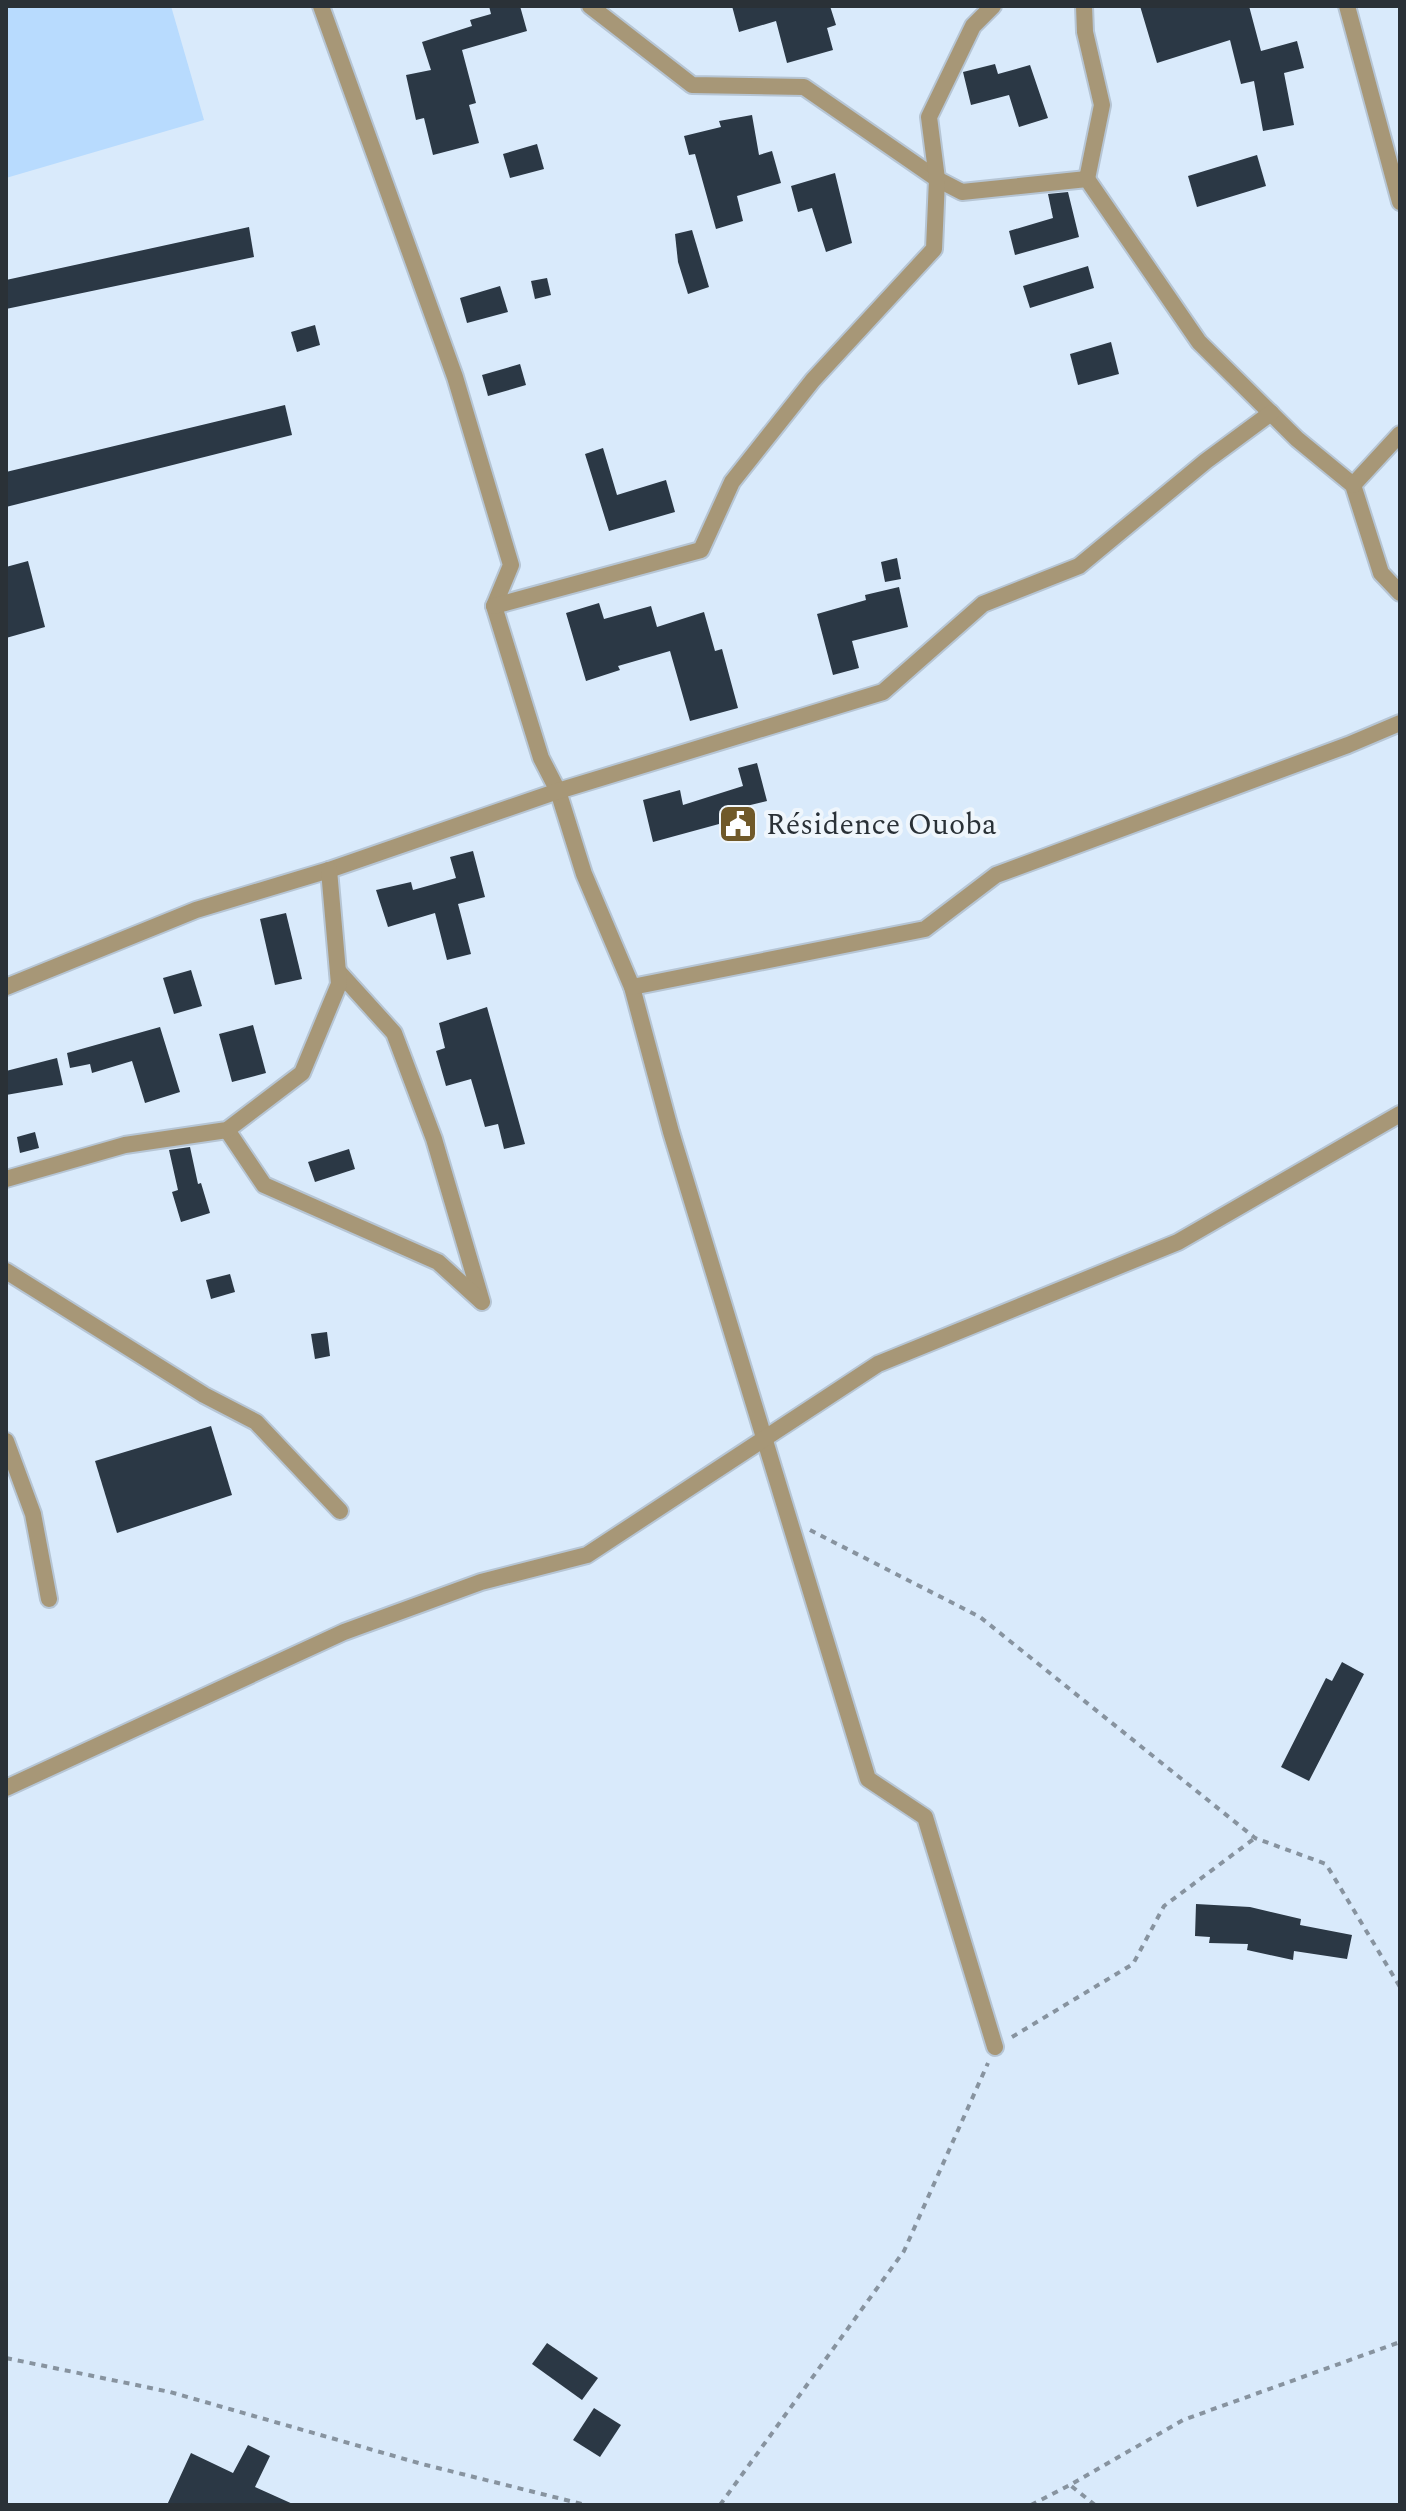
<svg xmlns="http://www.w3.org/2000/svg" width="1406" height="2511" viewBox="0 0 1406 2511" font-family="Spectral,serif">
  <style>
    .green { fill: #b8dbfe }
    .building { fill: #2b3845 }
    .lines { fill: none; stroke-linecap: round; stroke-linejoin: round }
    .street-casing { stroke: #b6c5d4; stroke-width: 20 }
    .path { stroke: #87939f; stroke-width: 4; stroke-dasharray: 6 6; stroke-linecap: butt }
    .street { stroke: #a79777; stroke-width: 16 }
    .labels { text-anchor: middle; stroke-width: 8; stroke-linejoin: round; paint-order: stroke }
    .poi-label { font-size: 30px; fill: #2a3137; stroke: #eff6fc; text-anchor: start }
  </style>
  <rect width="100%" height="100%" fill="#d9eafb"/>
  <polygon class="green" points="6,6 171,6 204,120 6,178"/>
  <g class="building">
    <polygon points="489,6 520,6 527,31 462,50 476,103 469,105 479,143 433,155 424,118 416,120 406,75 431,70 422,42 472,26 470,20 491,14"/>
    <polygon points="732,6 830,6 836,25 827,28 833,50 787,63 776,21 739,32"/>
    <polygon points="1140,6 1249,6 1261,51 1297,41 1304,68 1284,73 1294,125 1263,131 1254,81 1241,84 1230,40 1157,63"/>
    <polygon points="995,64 998,74 1030,65 1048,118 1019,127 1009,95 971,105 963,72"/>
    <polygon points="752,115 759,155 772,151 781,183 737,196 743,221 716,229 695,154 689,155 684,136 721,127 719,121"/>
    <polygon points="537,144 544,169 510,178 503,154"/>
    <polygon points="1257,155 1266,186 1197,207 1188,176"/>
    <polygon points="835,173 852,243 826,252 812,208 798,212 791,186"/>
    <polygon points="1068,192 1079,237 1015,255 1009,231 1053,218 1048,194"/>
    <polygon points="249,227 254,257 6,309 6,280"/>
    <polygon points="692,230 709,287 688,294 678,262 675,234"/>
    <polygon points="1088,266 1094,288 1030,308 1023,286"/>
    <polygon points="547,278 551,295 535,299 531,281"/>
    <polygon points="500,286 508,312 467,323 460,298"/>
    <polygon points="315,325 320,345 297,352 291,332"/>
    <polygon points="1111,342 1119,374 1078,385 1070,354"/>
    <polygon points="520,364 526,385 488,396 482,375"/>
    <polygon points="285,405 292,435 6,507 6,472"/>
    <polygon points="603,448 617,495 666,480 675,512 609,531 585,454"/>
    <polygon points="897,558 901,579 885,582 881,562"/>
    <polygon points="28,561 45,627 6,638 6,567"/>
    <polygon points="899,587 908,627 852,641 859,668 833,675 817,614 866,600 865,595"/>
    <polygon points="599,603 604,619 651,606 657,627 704,612 715,651 722,649 738,708 690,721 670,651 618,666 620,670 586,681 566,613"/>
    <polygon points="757,763 767,801 738,808 741,818 653,842 643,800 680,790 683,805 743,786 738,768"/>
    <polygon points="473,851 485,897 458,904 471,954 447,960 435,913 388,927 376,890 411,882 413,890 456,878 450,857"/>
    <polygon points="286,913 302,979 275,985 260,919"/>
    <polygon points="191,970 202,1006 174,1014 163,978"/>
    <polygon points="487,1007 525,1144 504,1149 498,1124 485,1127 471,1079 446,1086 436,1051 445,1048 439,1023"/>
    <polygon points="253,1025 266,1073 232,1082 219,1034"/>
    <polygon points="160,1027 180,1092 145,1103 132,1061 92,1073 90,1064 70,1068 67,1053"/>
    <polygon points="57,1058 63,1085 6,1095 6,1071"/>
    <polygon points="35,1132 39,1148 20,1153 17,1137"/>
    <polygon points="190,1147 198,1184 201,1183 210,1213 181,1222 172,1192 178,1190 169,1150"/>
    <polygon points="349,1149 355,1169 315,1182 308,1162"/>
    <polygon points="230,1274 235,1292 211,1299 206,1280"/>
    <polygon points="327,1332 330,1356 315,1359 311,1334"/>
    <polygon points="211,1426 232,1495 117,1533 95,1461"/>
    <polygon points="1342,1662 1364,1674 1309,1781 1281,1767 1326,1678 1332,1681"/>
    <polygon points="1196,1904 1250,1907 1301,1919 1300,1925 1352,1935 1347,1959 1294,1951 1293,1960 1247,1950 1248,1944 1209,1943 1210,1937 1195,1936"/>
    <polygon points="547,2343 598,2378 582,2400 532,2364"/>
    <polygon points="594,2408 621,2425 600,2457 573,2440"/>
    <polygon points="248,2445 270,2456 255,2487 295,2505 167,2505 191,2453 233,2473"/>
  </g>
  <g class="lines">
    <defs>
      <g id="street">
        <polyline points="321,6 455,377 511,565 494,606 541,758 558,791 584,874 632,987 671,1132 868,1779 925,1817 995,2047"/>
        <polyline points="590,6 692,85 804,87 937,179 962,192 1087,179 1199,342 1297,439 1353,485 1381,573 1400,593"/>
        <polyline points="1084,6 1085,32 1102,105 1087,179"/>
        <polyline points="1347,6 1400,202"/>
        <polyline points="1353,485 1400,434"/>
        <polyline points="494,606 701,550 732,482 813,380 934,249 937,179 929,117 973,26 993,6"/>
        <polyline points="338,971 394,1033 434,1139 482,1302"/>
        <polyline points="6,987 196,910 329,870 558,791 883,692 983,604 1079,566 1206,461 1271,413"/>
        <polyline points="632,987 925,929 996,875 1348,745 1400,723"/>
        <polyline points="227,1130 264,1185 438,1262 481,1301"/>
        <polyline points="6,1179 125,1145 227,1130 302,1073 339,984 329,870"/>
        <polyline points="6,1271 204,1395 256,1422 340,1511"/>
        <polyline points="6,1441 33,1514 49,1599"/>
        <polyline points="6,1788 344,1632 481,1582 587,1555 878,1364 1178,1242 1400,1114"/>
      </g>
    </defs>
    <use href="#street" class="street-casing"/>
    <g class="path">
      <polyline points="810,1530 980,1617 1255,1838 1326,1864 1400,1987"/>
      <polyline points="1012,2037 1133,1964 1164,1906 1255,1838"/>
      <polyline points="6,2358 170,2392 422,2464 586,2505"/>
      <polyline points="720,2505 904,2251 988,2063"/>
      <polyline points="1031,2505 1070,2485"/>
      <polyline points="1095,2505 1070,2485 1183,2420 1400,2342"/>
    </g>
    <use href="#street" class="street"/>
  </g>
  <defs>
    <symbol id="civic-square" viewBox="-11 -11 22 22"><rect x="-9" y="-9" width="18" height="18" rx="4" fill="#705929" stroke="#eff6fc"/><path d="M-.6-6.5H3V-4.5H.6V-3L4-1V1h2V6H-6V1h2V-1L-.6-3ZM-1.2 2.5V6h2.4V2.5Z" fill="#fff"/></symbol>
  </defs>
  <g fill-rule="evenodd">
    <use href="#civic-square" x="716" y="802" width="44" height="44"/>
  </g>
  <g class="labels">
    <g class="poi-label">
      <text x="766" y="834">Résidence Ouoba</text>
    </g>
  </g>
  <rect width="1406" height="2511" fill="none" stroke="#2a3137" stroke-width="16"/>
</svg>
